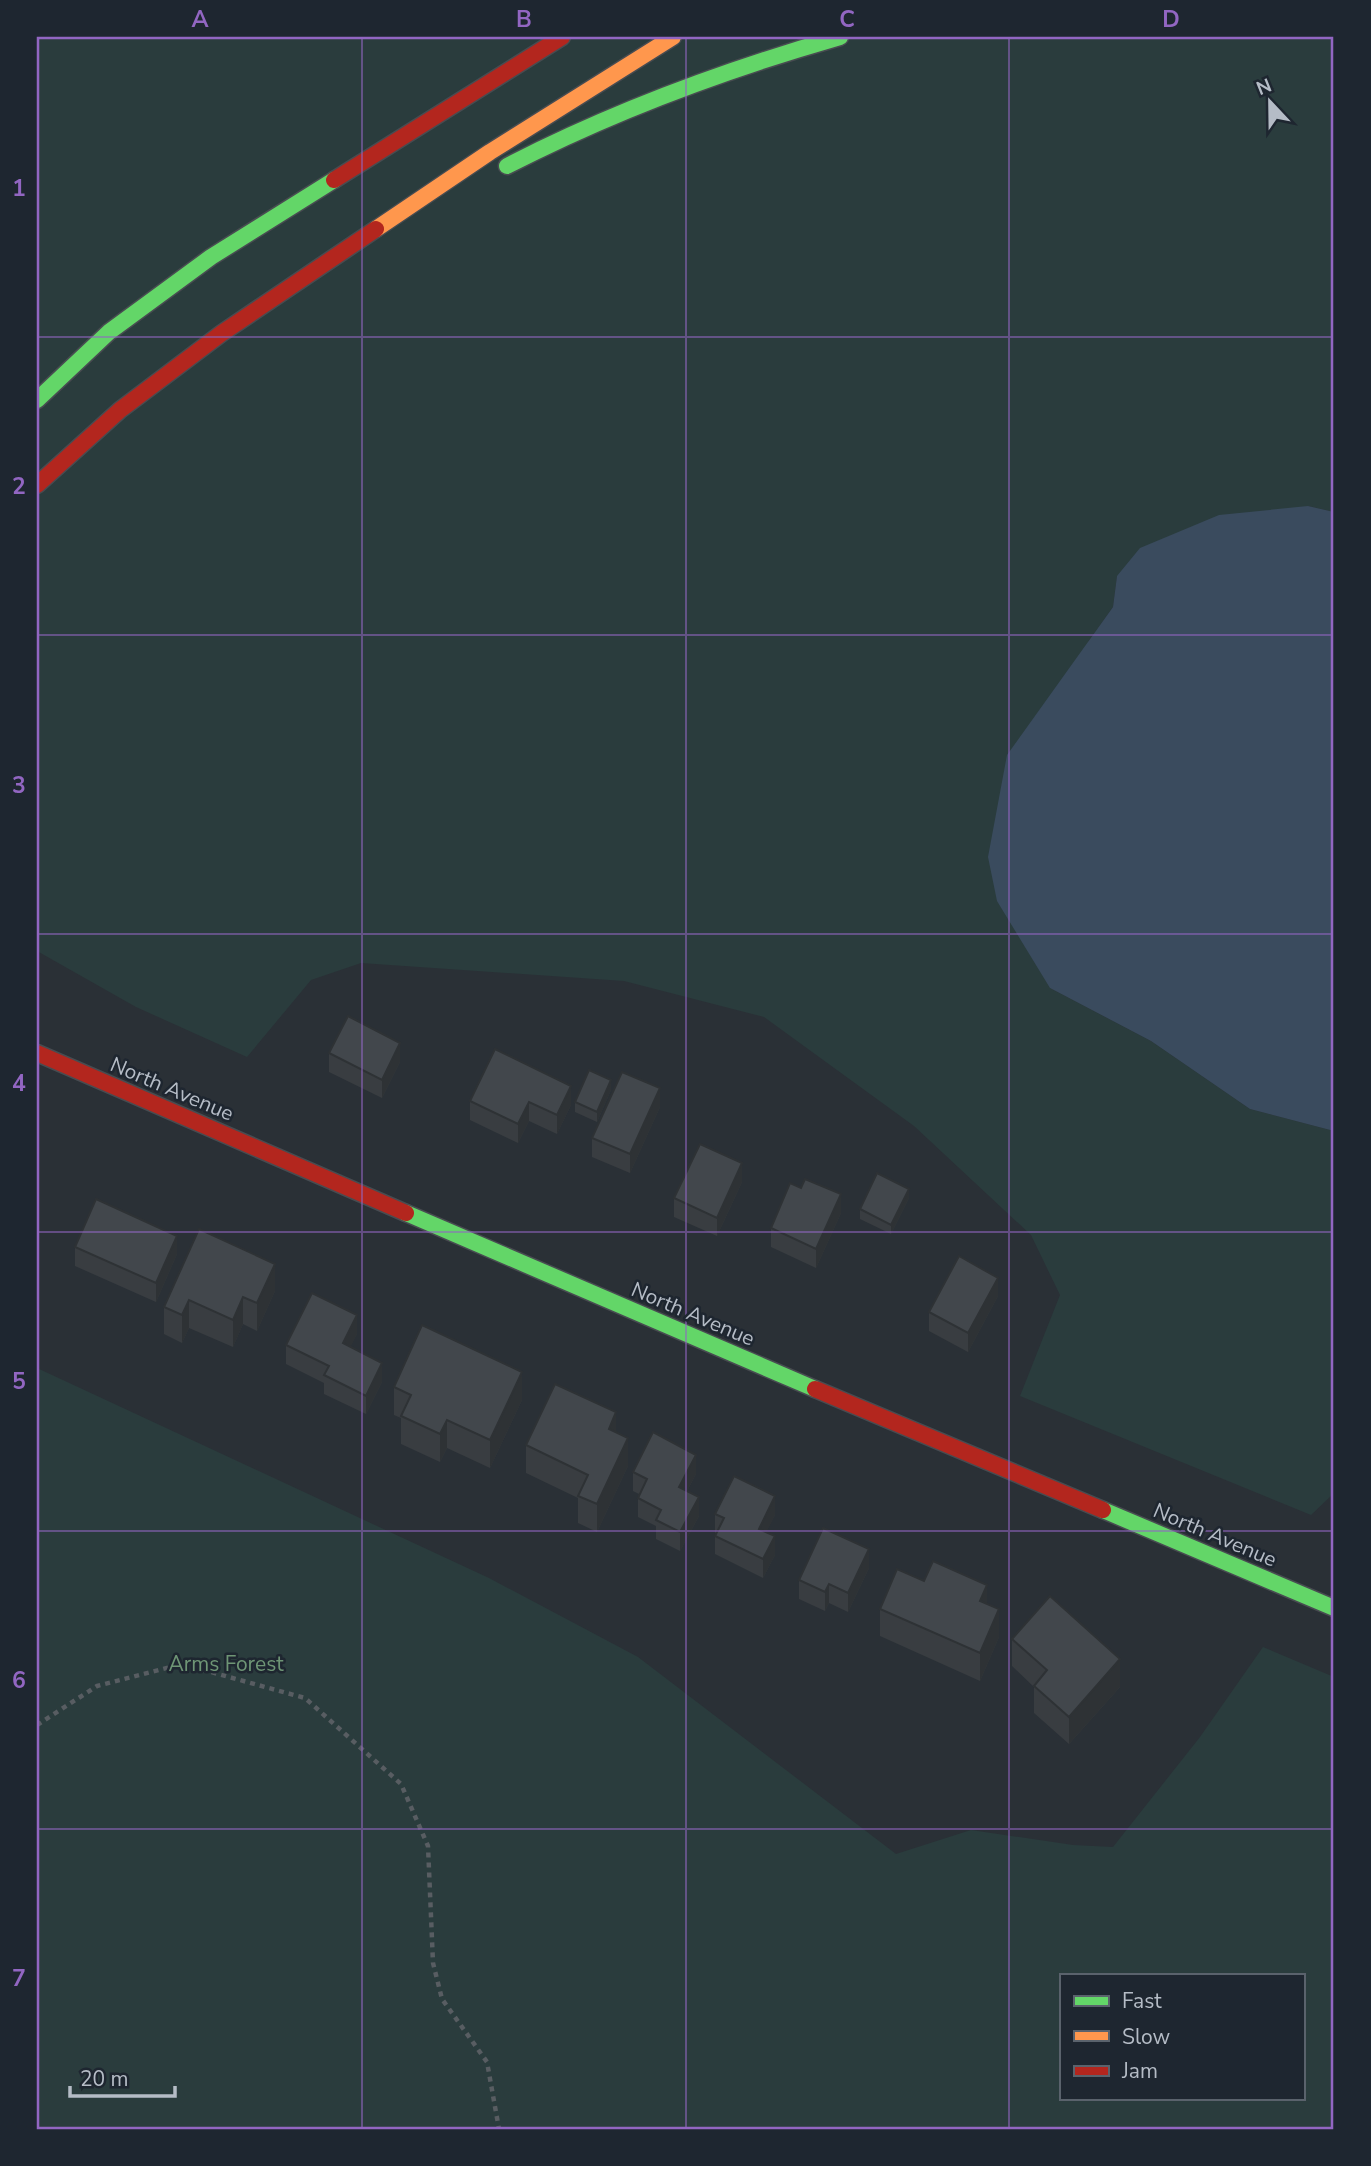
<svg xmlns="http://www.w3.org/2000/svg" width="1371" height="2166" viewBox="0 0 1371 2166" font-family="'Nunito Sans',sans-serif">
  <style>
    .green { fill: #2a3c3d; fill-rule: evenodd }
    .water { fill: #3a4b5e }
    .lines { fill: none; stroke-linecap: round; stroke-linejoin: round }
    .fast-casing { stroke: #484c51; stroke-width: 19 }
    .slow-casing { stroke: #484c51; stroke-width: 19 }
    .jam-casing { stroke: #484c51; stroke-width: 19 }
    .path { stroke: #585d62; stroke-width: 4.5; stroke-dasharray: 5 5; stroke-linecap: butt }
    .fast { stroke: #63d668; stroke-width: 16 }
    .slow { stroke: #ff974d; stroke-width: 16 }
    .jam { stroke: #b3261e; stroke-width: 16 }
    .wall { fill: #393d41 }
    .shaded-wall { fill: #2e3235 }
    .building { fill: #42474c; stroke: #2e3235; stroke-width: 2 }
    .grid { fill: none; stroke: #9266c2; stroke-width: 2; stroke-opacity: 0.55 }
    .labels { text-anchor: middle; stroke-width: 5; stroke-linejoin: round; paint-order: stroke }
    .street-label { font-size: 21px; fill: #b5bcc6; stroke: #1e2630 }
    .park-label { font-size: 21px; fill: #6e9575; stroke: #1e2630 }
    .neatline { fill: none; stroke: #9266c2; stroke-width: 2.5 }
    .grid-label { font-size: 23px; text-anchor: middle; font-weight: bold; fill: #9266c2 }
  </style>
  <rect width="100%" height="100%" fill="#2a3036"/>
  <g class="green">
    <polygon points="37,37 1334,37 1334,512 1308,506 1117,576 1113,607 1088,642 1050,988 1151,1041 1250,1109 1334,1131 1334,1493 1311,1515 1020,1396 1060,1295 1031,1235 914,1126 764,1017 624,981 361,963 311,980 247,1057 136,1007 37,951"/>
    <path d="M37,1368L489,1578L638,1657L896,1854L971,1830L1073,1845L1113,1847L1200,1737L1263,1647L1334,1677V2129H37ZM1303,1975V2098H1061V1975Z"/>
  </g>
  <polygon class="water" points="1308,506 1334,512 1334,1131 1250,1109 1151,1041 1050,988 997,901 988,857 1007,755 1113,607 1117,576 1140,548 1219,515"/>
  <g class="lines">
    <defs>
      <g id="fast">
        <path d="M507,166C614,111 725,70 840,37"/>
        <polyline points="37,400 109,332 211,257 334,180"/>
        <polyline points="406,1213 815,1389"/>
        <polyline points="1103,1510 1334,1608"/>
      </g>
      <polyline id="slow" points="376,229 490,152 673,37"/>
      <g id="jam">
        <polyline points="334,180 562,37"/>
        <polyline points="37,485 120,410 222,333 376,229"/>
        <polyline points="37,1053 406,1213"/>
        <polyline points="815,1389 1103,1510"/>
      </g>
    </defs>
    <use href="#fast" class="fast-casing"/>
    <use href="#slow" class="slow-casing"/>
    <use href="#jam" class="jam-casing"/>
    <polyline class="path" points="37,1725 97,1686 182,1664 305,1698 401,1784 428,1846 433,1963 442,1999 487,2062 499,2129"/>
    <use href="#fast" class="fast"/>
    <use href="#slow" class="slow"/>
    <use href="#jam" class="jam"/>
  </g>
  <g class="wall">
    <polygon points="495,1049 571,1105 557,1134 529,1121 518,1143 470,1120 470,1101"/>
    <polygon points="329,1053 400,1062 382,1098 329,1072"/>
    <polygon points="611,1090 597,1122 575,1112 575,1102"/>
    <polygon points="660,1107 630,1173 592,1157 592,1138"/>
    <polygon points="742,1182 717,1236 674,1217 674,1198"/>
    <polygon points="909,1198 891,1234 860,1219 860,1209"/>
    <polygon points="841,1213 816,1268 771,1247 771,1228"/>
    <polygon points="199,1229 275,1291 257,1331 243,1324 233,1347 189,1328 182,1343 164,1334 164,1307"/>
    <polygon points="75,1247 177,1254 156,1302 75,1266"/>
    <polygon points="998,1296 968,1352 929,1331 929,1312"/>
    <polygon points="357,1334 350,1347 382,1382 366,1414 324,1394 324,1383 286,1364 286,1345"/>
    <polygon points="394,1387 522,1400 490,1468 447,1448 440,1462 401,1444 401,1418 394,1415"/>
    <polygon points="616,1432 628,1466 597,1532 578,1523 578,1498 526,1473 526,1445"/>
    <polygon points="633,1472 696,1474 687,1491 699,1516 680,1551 656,1539 656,1526 638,1517 638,1498 639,1494 633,1491"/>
    <polygon points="715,1514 775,1515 766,1532 775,1555 763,1578 715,1554 715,1536 716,1533 715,1533"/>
    <polygon points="869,1568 848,1612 829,1603 825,1611 799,1599 799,1580"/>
    <polygon points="924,1581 987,1604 999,1637 980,1681 880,1636 880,1609"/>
    <polygon points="1012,1639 1120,1687 1069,1744 1034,1713 1034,1687 1012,1666"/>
  </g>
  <g class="shaded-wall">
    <polygon points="400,1043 400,1062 382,1098 382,1080"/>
    <polygon points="611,1080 611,1090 597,1122 597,1112"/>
    <polygon points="571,1086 571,1105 557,1134 557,1115"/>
    <polygon points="660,1088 660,1107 630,1173 630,1154"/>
    <polygon points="529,1102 529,1121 518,1143 518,1124"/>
    <polygon points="742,1163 742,1182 717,1236 717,1218"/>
    <polygon points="909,1189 909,1198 891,1234 891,1225"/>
    <polygon points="841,1194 841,1213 816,1268 816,1249"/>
    <polygon points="177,1236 177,1254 156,1302 156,1283"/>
    <polygon points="275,1264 275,1291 257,1331 257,1303"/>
    <polygon points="998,1278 998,1296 968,1352 968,1333"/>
    <polygon points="243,1297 243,1324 233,1347 233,1320"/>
    <polygon points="189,1300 189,1328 182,1343 182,1315"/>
    <polygon points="357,1315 357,1334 343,1362 343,1343"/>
    <polygon points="382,1363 382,1382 366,1414 366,1396"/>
    <polygon points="522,1372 522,1400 490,1468 490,1440"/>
    <polygon points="616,1412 616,1440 609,1429"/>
    <polygon points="447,1420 447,1448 440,1462 440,1434"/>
    <polygon points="628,1438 628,1466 597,1532 597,1504"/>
    <polygon points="696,1455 696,1474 679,1506 679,1487"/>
    <polygon points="775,1496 775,1515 759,1547 759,1529"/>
    <polygon points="699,1497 699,1516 680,1551 680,1532"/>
    <polygon points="775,1536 775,1555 763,1578 763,1559"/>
    <polygon points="869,1549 869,1568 848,1612 848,1593"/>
    <polygon points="829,1584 829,1603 825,1611 825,1592"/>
    <polygon points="987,1585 987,1613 980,1601"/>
    <polygon points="999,1609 999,1637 980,1681 980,1653"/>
    <polygon points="1120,1659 1120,1687 1069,1744 1069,1717"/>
  </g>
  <g class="building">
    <polygon points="348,1016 400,1043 382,1080 329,1053"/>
    <polygon points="495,1049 571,1086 557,1115 529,1102 518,1124 470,1101"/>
    <polygon points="589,1070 611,1080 597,1112 575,1102"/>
    <polygon points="622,1072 660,1088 630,1154 592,1138"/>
    <polygon points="700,1144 742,1163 717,1218 674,1198"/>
    <polygon points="877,1173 909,1189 891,1225 860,1209"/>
    <polygon points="805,1179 841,1194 816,1249 771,1228 790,1183 801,1188"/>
    <polygon points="96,1199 177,1236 156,1283 75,1247"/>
    <polygon points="199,1229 275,1264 257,1303 243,1297 233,1320 189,1300 182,1315 164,1307"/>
    <polygon points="959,1256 998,1278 968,1333 929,1312"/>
    <polygon points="312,1293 357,1315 343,1343 382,1363 366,1396 324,1375 329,1366 286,1345"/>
    <polygon points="422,1325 522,1372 490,1440 447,1420 440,1434 401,1416 411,1395 394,1387"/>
    <polygon points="555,1384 616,1412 609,1429 628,1438 597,1504 578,1496 588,1475 526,1445"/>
    <polygon points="653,1432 696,1455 679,1487 699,1497 680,1532 656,1520 661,1510 638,1498 647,1479 633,1472"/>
    <polygon points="734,1476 775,1496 759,1529 775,1536 763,1559 715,1536 724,1518 715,1514"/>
    <polygon points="823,1528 869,1549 848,1593 829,1584 825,1592 799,1580"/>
    <polygon points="933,1561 987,1585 980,1601 999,1609 980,1653 880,1609 897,1569 924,1581"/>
    <polygon points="1050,1596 1120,1659 1069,1717 1034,1686 1047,1670 1012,1639"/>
  </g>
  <path class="grid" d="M362,37V2129M686,37V2129M1009,37V2129M37,337H1334M37,635H1334M37,934H1334M37,1232H1334M37,1531H1334M37,1829H1334"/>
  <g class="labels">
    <g class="street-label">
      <text transform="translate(172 1089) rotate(23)" y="7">North Avenue</text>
      <text transform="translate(693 1314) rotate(23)" y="7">North Avenue</text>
      <text transform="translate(1215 1535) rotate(23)" y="7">North Avenue</text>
    </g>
    <g class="park-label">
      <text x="226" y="1671">Arms Forest</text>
    </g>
  </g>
  <rect width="1371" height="2166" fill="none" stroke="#1e2630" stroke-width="77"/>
  <rect x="1060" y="1974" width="245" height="126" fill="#1e2630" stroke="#5a626c" stroke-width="2"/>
  <rect x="1074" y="1996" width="35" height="10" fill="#63d668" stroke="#5a626c" stroke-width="2"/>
  <text x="1122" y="2008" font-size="21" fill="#b5bcc6">Fast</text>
  <rect x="1074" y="2031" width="35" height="10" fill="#ff974d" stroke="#5a626c" stroke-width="2"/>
  <text x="1122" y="2044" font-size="21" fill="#b5bcc6">Slow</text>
  <rect x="1074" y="2066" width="35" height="10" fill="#b3261e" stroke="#5a626c" stroke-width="2"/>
  <text x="1122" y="2078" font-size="21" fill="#b5bcc6">Jam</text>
  <g transform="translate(1270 102) rotate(338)" stroke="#1e2630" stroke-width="5" paint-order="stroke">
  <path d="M0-5L12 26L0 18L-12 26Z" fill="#b5bcc6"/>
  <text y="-10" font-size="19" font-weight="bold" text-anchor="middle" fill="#b5bcc6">N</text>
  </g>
  <path d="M70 2086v10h105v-10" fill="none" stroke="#b5bcc6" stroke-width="3.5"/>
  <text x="80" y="2086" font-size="21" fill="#b5bcc6" stroke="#1e2630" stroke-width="5" paint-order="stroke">20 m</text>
  <rect x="38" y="38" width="1294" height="2090" class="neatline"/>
  <g class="grid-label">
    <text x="200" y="27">A</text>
    <text x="524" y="27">B</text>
    <text x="847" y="27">C</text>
    <text x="1171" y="27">D</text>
    <text x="19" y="196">1</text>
    <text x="19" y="494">2</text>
    <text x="19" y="793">3</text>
    <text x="19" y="1091">4</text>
    <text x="19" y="1389">5</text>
    <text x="19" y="1688">6</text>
    <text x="19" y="1986">7</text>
  </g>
</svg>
